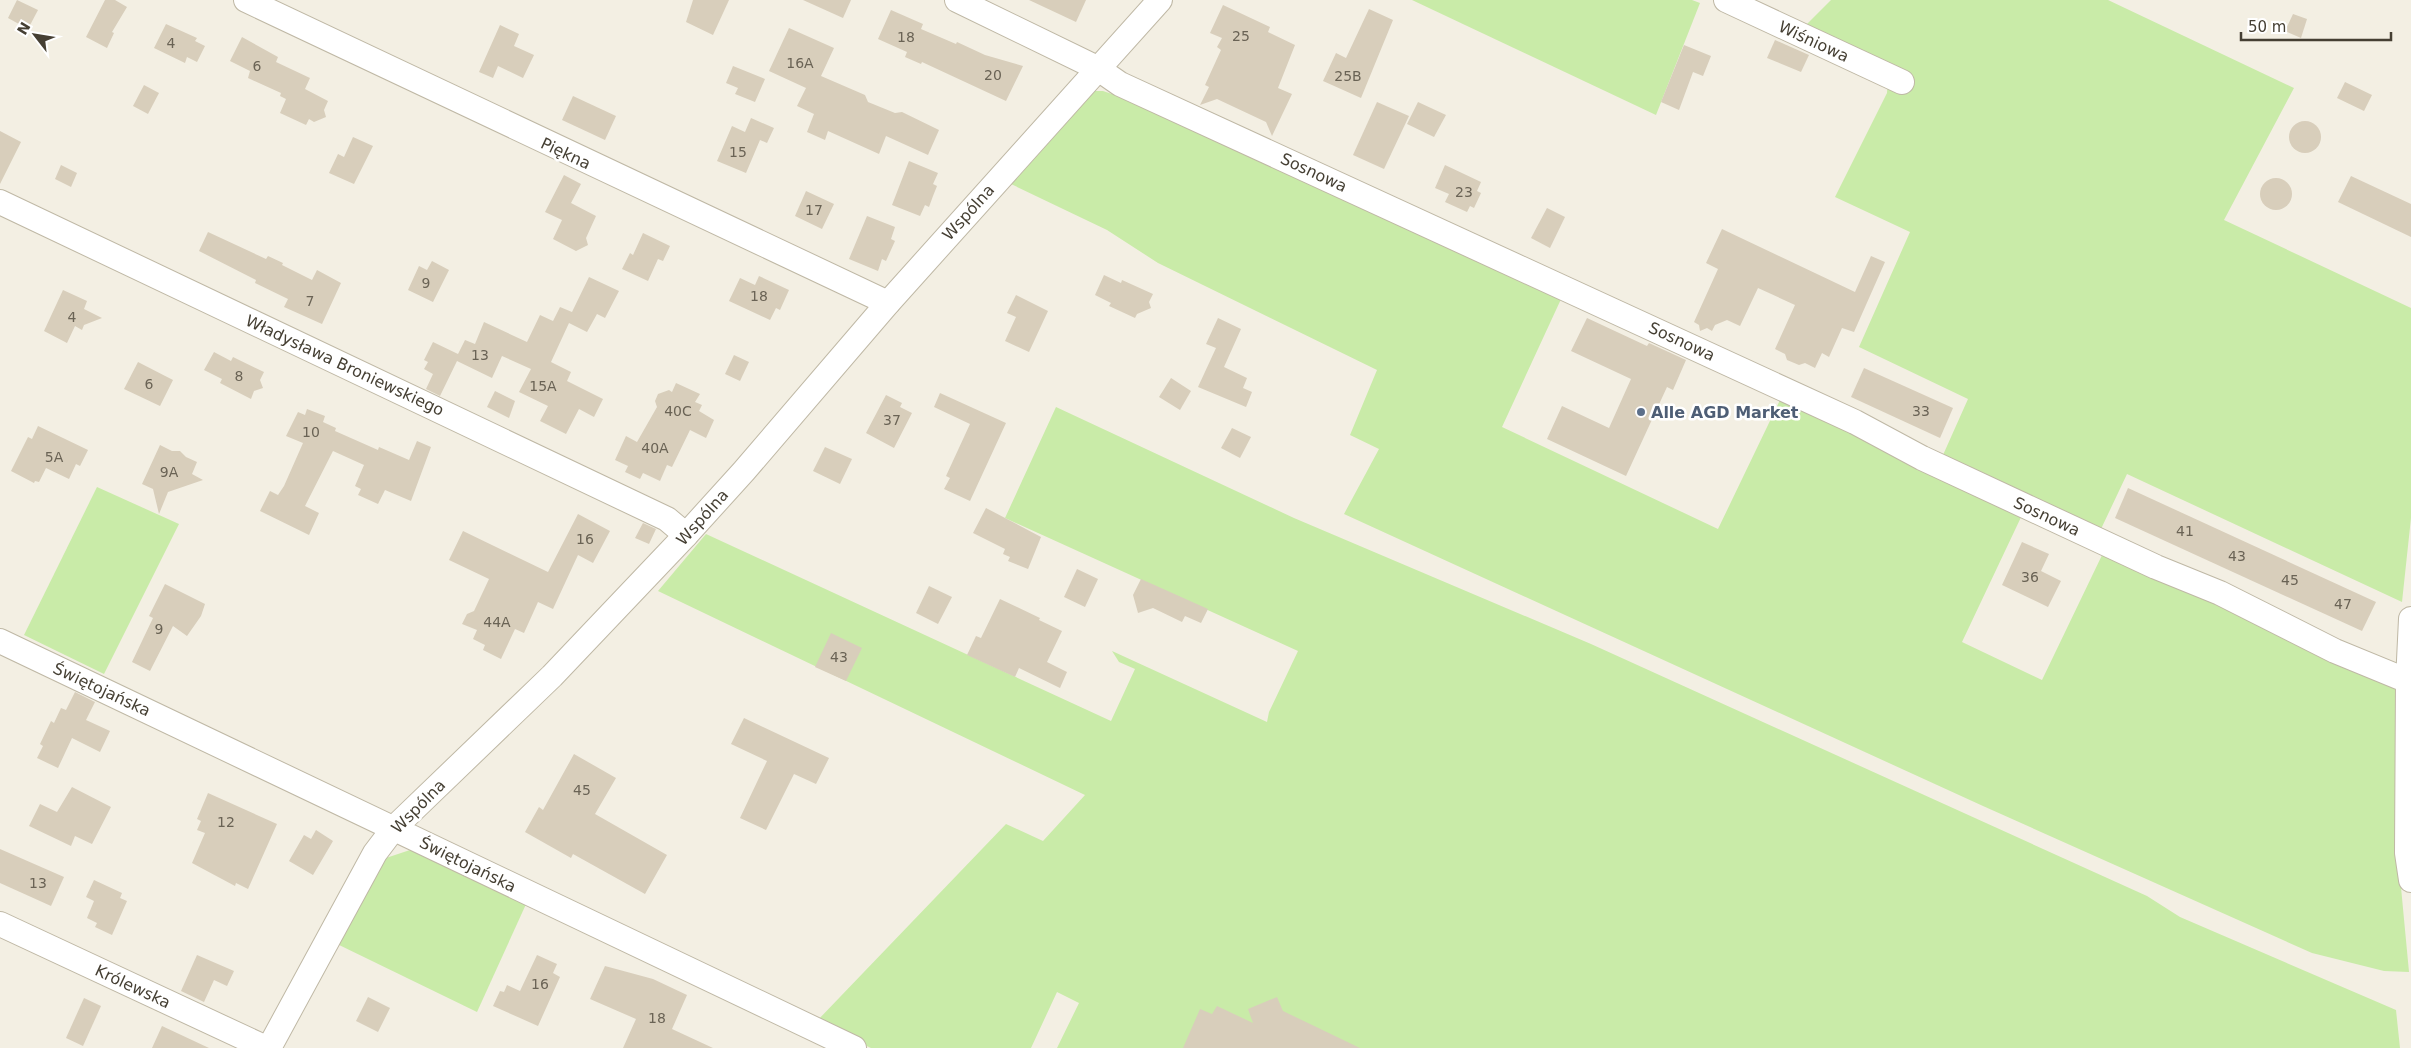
<svg xmlns="http://www.w3.org/2000/svg" width="2411" height="1048" viewBox="0 0 2411 1048" font-family="'DejaVu Sans',sans-serif">
  <style>
    .green { fill: #c9eba8 }
    .building { fill: #d8cebb }
    .lines { fill: none; stroke-linecap: round; stroke-linejoin: round }
    .minor-casing { stroke: #bfb8a5; stroke-width: 26 }
    .minor { stroke: #fff; stroke-width: 24 }
    .service-dot { fill: #5c6f8a; stroke: #fff; stroke-width: 2 }
    .labels { text-anchor: middle; stroke-width: 5; stroke-linejoin: round; paint-order: stroke }
    .number-label { font-size: 14px; fill: #6a6355 }
    .street-label { font-size: 16px; fill: #453f33; stroke: #fff }
    .service-label { font-size: 16px; font-weight: bold; fill: #4e5e75; stroke: #fff; text-anchor: start }
  </style>
  <rect width="100%" height="100%" fill="#f3efe3"/>
  <g class="green">
    <polygon points="1412,0 1692,0 1700,3 1656,115"/>
    <polygon points="1831,0 2108,0 2294,88 2224,220 2411,308 2411,518 2402,602 2127,474 2101,529 1943,455 1968,399 1859,347 1910,232 1835,197 1887,93 1889,64 1807,24"/>
    <polygon points="1094,91 1103,91 1115,95 1562,297 1502,427 1718,529 1781,398 2023,513 1962,642 2042,680 2104,551 2263,627 2397,687 2397,845 2409,972 2384,971 2312,953 1983,806 1344,514 1379,449 1350,435 1377,370 1158,263 1107,230 1011,184"/>
    <polygon points="1056,407 1294,518 1591,644 2147,896 2180,917 2396,1010 2400,1048 1057,1048 1079,1003 1057,992 1031,1048 871,1048 816,1022 1006,824 1043,841 1085,795 658,591 706,534 1111,721 1135,669 1119,662 1112,651 1267,722 1269,712 1298,651 1005,518"/>
    <polygon points="97,487 179,524 104,674 24,635"/>
    <polygon points="413,849 527,902 477,1012 335,943 383,859"/>
  </g>
  <g class="building">
    <polygon points="17,0 38,10 28,29 8,18"/>
    <polygon points="105,0 115,0 127,7 112,32 114,33 107,48 86,37"/>
    <polygon points="693,0 729,0 713,35 686,22"/>
    <polygon points="803,0 851,0 843,18"/>
    <polygon points="1029,0 1086,0 1076,22"/>
    <polygon points="1223,5 1270,27 1268,32 1295,45 1278,88 1292,94 1272,136 1266,122 1217,99 1200,105 1209,87 1205,85 1221,50 1217,47 1222,38 1210,33"/>
    <polygon points="1369,9 1393,20 1361,98 1323,81 1336,53 1346,58"/>
    <polygon points="891,10 923,24 921,29 956,44 957,42 985,55 1023,66 1006,101 922,62 921,64 905,57 907,52 878,39"/>
    <polygon points="2293,14 2307,19 2301,38 2285,31"/>
    <polygon points="166,24 197,38 195,41 205,46 197,62 187,57 185,63 154,48"/>
    <polygon points="500,25 519,34 514,46 534,55 523,78 498,66 493,78 479,72"/>
    <polygon points="789,28 834,48 821,76 865,95 868,102 895,113 902,112 939,130 928,155 886,136 879,154 828,131 825,140 807,132 814,114 797,106 806,88 769,71"/>
    <polygon points="242,37 278,57 276,62 310,78 305,89 328,101 324,110 326,117 314,122 309,119 306,125 280,113 286,99 280,96 281,93 248,78 250,71 230,61"/>
    <polygon points="1775,40 1809,55 1801,72 1767,58"/>
    <polygon points="1684,45 1711,56 1703,76 1693,72 1679,110 1661,102"/>
    <polygon points="733,66 765,79 755,102 735,94 738,88 726,83"/>
    <polygon points="2345,82 2372,95 2364,111 2337,98"/>
    <polygon points="144,85 159,93 148,114 133,106"/>
    <polygon points="573,96 616,116 605,140 562,120"/>
    <polygon points="1377,102 1409,116 1384,169 1353,155"/>
    <polygon points="1418,102 1446,115 1434,137 1407,124"/>
    <polygon points="751,118 774,128 767,143 760,140 746,173 717,161 732,126 745,132"/>
    <circle cx="2305" cy="137" r="16"/>
    <polygon points="0,131 21,142 0,184"/>
    <polygon points="353,137 373,146 354,184 329,173 338,154 344,157"/>
    <polygon points="909,161 938,173 933,184 937,186 933,196 929,207 925,205 920,216 892,205"/>
    <polygon points="61,165 77,173 71,187 55,179"/>
    <polygon points="1445,165 1481,182 1477,191 1481,193 1474,208 1470,206 1467,212 1445,202 1449,194 1435,188"/>
    <polygon points="564,175 581,184 571,203 596,216 586,238 588,245 576,251 553,239 562,220 545,212"/>
    <polygon points="2351,176 2411,204 2411,237 2338,202"/>
    <circle cx="2276" cy="194" r="16"/>
    <polygon points="806,191 834,204 822,229 795,216"/>
    <polygon points="1547,208 1565,217 1550,248 1531,238"/>
    <polygon points="867,216 895,227 891,239 895,241 886,261 882,259 878,271 849,259"/>
    <polygon points="1722,229 1855,292 1871,256 1885,262 1854,332 1842,328 1829,357 1822,353 1815,368 1805,363 1799,365 1787,360 1785,354 1775,349 1795,305 1758,288 1740,326 1727,320 1715,325 1712,331 1707,328 1700,331 1699,325 1694,322 1718,269 1706,263"/>
    <polygon points="208,232 266,259 268,256 283,263 282,265 312,280 317,270 341,283 322,324 284,307 288,299 255,283 256,280 199,251"/>
    <polygon points="643,233 670,246 663,261 658,259 648,281 622,269 630,253 633,255"/>
    <polygon points="432,261 449,270 433,302 408,290 419,266 427,270"/>
    <polygon points="1104,275 1121,283 1122,280 1153,294 1149,302 1151,308 1137,314 1135,318 1109,306 1111,303 1095,295"/>
    <polygon points="759,276 789,290 780,310 776,308 770,320 729,301 740,278 755,285"/>
    <polygon points="589,277 619,291 605,318 597,314 587,332 569,323 551,362 571,372 567,381 603,399 594,417 579,409 566,434 540,421 548,406 519,392 531,369 502,356 492,378 457,361 440,396 426,389 433,374 424,369 428,362 424,360 433,342 458,354 465,340 475,344 484,322 527,342 540,315 553,321 560,307 572,312"/>
    <polygon points="63,290 87,301 84,309 102,318 84,325 82,330 75,326 67,343 44,331"/>
    <polygon points="1016,295 1048,311 1029,352 1005,341 1016,317 1007,313"/>
    <polygon points="1218,318 1241,329 1224,367 1247,378 1243,388 1252,392 1246,407 1198,387 1216,348 1206,344"/>
    <polygon points="1587,318 1647,346 1649,343 1686,360 1673,390 1667,387 1626,476 1547,439 1562,406 1609,428 1631,379 1571,351"/>
    <polygon points="214,352 231,361 233,357 264,372 260,380 263,388 254,391 251,399 220,383 222,379 204,370"/>
    <polygon points="734,355 749,362 740,381 725,374"/>
    <polygon points="138,362 173,380 160,406 124,389"/>
    <polygon points="1864,368 1953,408 1940,438 1851,397"/>
    <polygon points="1171,378 1191,391 1180,410 1159,397"/>
    <polygon points="676,383 700,394 695,402 702,405 699,411 714,420 706,438 690,430 672,467 667,465 660,481 643,473 640,479 625,472 628,466 615,460 626,436 637,442 657,407 655,401 658,394 669,390 672,392"/>
    <polygon points="495,391 515,401 509,418 487,407"/>
    <polygon points="940,393 1006,423 970,501 944,489 950,478 946,476 970,424 934,407"/>
    <polygon points="886,395 902,403 900,407 912,413 894,448 866,433"/>
    <polygon points="307,409 325,416 323,422 336,428 335,431 378,450 379,447 409,460 417,441 431,447 411,501 385,490 378,504 358,495 361,489 355,486 364,465 333,451 305,506 319,513 309,535 260,511 270,491 278,495 284,486 303,443 286,436 298,412 305,415"/>
    <polygon points="38,426 88,450 80,466 76,464 69,479 46,468 39,482 35,481 34,483 11,471 28,437 32,439"/>
    <polygon points="1232,428 1251,437 1240,458 1221,448"/>
    <polygon points="160,445 172,451 180,451 186,457 197,462 192,474 203,480 168,492 159,514 153,489 142,484"/>
    <polygon points="825,447 852,459 840,484 813,471"/>
    <polygon points="2128,488 2376,602 2362,631 2115,518"/>
    <polygon points="986,508 1041,537 1028,569 1008,561 1010,557 1003,554 1005,549 973,533"/>
    <polygon points="578,514 610,531 593,563 578,555 553,609 538,602 524,633 515,629 501,659 483,650 485,645 473,639 477,630 462,624 467,614 474,611 489,579 449,560 463,531 548,572"/>
    <polygon points="643,523 656,529 649,544 635,538"/>
    <polygon points="2022,542 2049,554 2041,571 2061,581 2048,607 2002,585"/>
    <polygon points="1077,569 1098,579 1085,607 1064,597"/>
    <polygon points="1141,579 1208,609 1201,623 1185,616 1182,622 1153,608 1138,613 1133,595"/>
    <polygon points="165,584 205,604 201,616 187,636 173,626 150,671 132,662 153,618 149,616"/>
    <polygon points="929,586 952,597 938,624 916,613"/>
    <polygon points="1000,599 1040,618 1039,620 1062,631 1047,662 1067,672 1060,688 1019,668 1015,677 967,655 976,636 981,638"/>
    <polygon points="831,633 862,648 846,681 815,667"/>
    <polygon points="75,692 95,702 86,720 110,731 100,752 72,738 58,768 37,758 43,746 40,744 51,721 54,723 61,708 66,710"/>
    <polygon points="744,718 829,758 816,784 794,774 766,830 740,818 767,761 731,744"/>
    <polygon points="574,754 616,778 595,814 667,855 645,894 573,854 571,858 525,832 539,807 543,810"/>
    <polygon points="72,787 111,807 92,844 75,836 71,846 29,826 40,804 57,812"/>
    <polygon points="208,793 277,824 248,889 236,883 235,886 192,863 205,833 197,830 201,821 197,819"/>
    <polygon points="316,830 333,841 313,875 289,861 304,835 311,839"/>
    <polygon points="0,849 64,877 51,906 0,883"/>
    <polygon points="94,880 122,893 120,898 127,901 112,935 95,927 97,923 87,918 94,901 86,897"/>
    <polygon points="197,955 234,971 227,986 214,980 204,1002 181,991"/>
    <polygon points="537,955 557,964 553,973 560,977 538,1026 493,1006 500,991 504,992 507,985 520,991"/>
    <polygon points="605,966 653,979 687,995 672,1029 713,1048 623,1048 636,1019 590,999"/>
    <polygon points="368,997 390,1008 378,1032 356,1021"/>
    <polygon points="1277,997 1283,1011 1360,1048 1183,1048 1200,1009 1212,1014 1217,1006 1253,1023 1248,1009"/>
    <polygon points="84,998 101,1006 83,1046 66,1038"/>
    <polygon points="162,1026 209,1048 152,1048"/>
  </g>
  <g class="lines">
    <defs>
      <g id="minor">
        <polyline points="246,0 888,303"/>
        <polyline points="957,0 1097,68 1120,84 1855,422 1922,458 2156,567 2220,593 2335,651 2408,681"/>
        <polyline points="1726,0 1902,82"/>
        <polyline points="0,202 667,519 686,535"/>
        <polyline points="2411,619 2408,681 2407,853 2411,880"/>
        <polyline points="0,641 854,1048"/>
        <polyline points="0,924 266,1048"/>
        <polyline points="269,1048 375,853 394,828 552,676 686,535 744,471 888,303 1160,0"/>
      </g>
    </defs>
    <use href="#minor" class="minor-casing"/>
    <use href="#minor" class="minor"/>
  </g>
  <circle class="service-dot" cx="1641" cy="412" r="5"/>
  <g class="labels">
    <g class="number-label">
      <text x="1241" y="41">25</text>
      <text x="906" y="42">18</text>
      <text x="171" y="48">4</text>
      <text x="800" y="68">16A</text>
      <text x="257" y="71">6</text>
      <text x="993" y="80">20</text>
      <text x="1348" y="81">25B</text>
      <text x="738" y="157">15</text>
      <text x="1464" y="197">23</text>
      <text x="814" y="215">17</text>
      <text x="426" y="288">9</text>
      <text x="759" y="301">18</text>
      <text x="310" y="306">7</text>
      <text x="72" y="322">4</text>
      <text x="480" y="360">13</text>
      <text x="239" y="381">8</text>
      <text x="149" y="389">6</text>
      <text x="543" y="391">15A</text>
      <text x="678" y="416">40C</text>
      <text x="1921" y="416">33</text>
      <text x="892" y="425">37</text>
      <text x="311" y="437">10</text>
      <text x="655" y="453">40A</text>
      <text x="54" y="462">5A</text>
      <text x="169" y="477">9A</text>
      <text x="2185" y="536">41</text>
      <text x="585" y="544">16</text>
      <text x="2237" y="561">43</text>
      <text x="2030" y="582">36</text>
      <text x="2290" y="585">45</text>
      <text x="2343" y="609">47</text>
      <text x="497" y="627">44A</text>
      <text x="159" y="634">9</text>
      <text x="839" y="662">43</text>
      <text x="582" y="795">45</text>
      <text x="226" y="827">12</text>
      <text x="38" y="888">13</text>
      <text x="540" y="989">16</text>
      <text x="657" y="1023">18</text>
    </g>
    <g class="street-label">
      <text transform="translate(1814 41) rotate(25)" y="6">Wiśniowa</text>
      <text transform="translate(566 153) rotate(25)" y="6">Piękna</text>
      <text transform="translate(1314 172) rotate(25)" y="6">Sosnowa</text>
      <text transform="translate(968 212) rotate(-48)" y="6">Wspólna</text>
      <text transform="translate(1682 341) rotate(25)" y="6">Sosnowa</text>
      <text transform="translate(345 365) rotate(25)" y="6">Władysława Broniewskiego</text>
      <text transform="translate(2047 516) rotate(25)" y="6">Sosnowa</text>
      <text transform="translate(702 517) rotate(-48)" y="6">Wspólna</text>
      <text transform="translate(102 689) rotate(25)" y="6">Świętojańska</text>
      <text transform="translate(418 806) rotate(-45)" y="6">Wspólna</text>
      <text transform="translate(468 864) rotate(26)" y="6">Świętojańska</text>
      <text transform="translate(133 986) rotate(25)" y="6">Królewska</text>
    </g>
    <g class="service-label">
      <text x="1651" y="418">Alle AGD Market</text>
    </g>
  </g>
  <g transform="translate(35 35) rotate(301)" stroke="#ffffff" stroke-width="4" paint-order="stroke">
  <path d="M0-4L9 19L0 12L-9 19Z" fill="#453f33"/>
  <text y="-8" font-size="14" font-weight="bold" text-anchor="middle" fill="#453f33">N</text>
  </g>
  <path d="M2241 32v8h150v-8" fill="none" stroke="#453f33" stroke-width="2.5"/>
  <text x="2248" y="32" font-size="15" fill="#453f33" stroke="#ffffff" stroke-width="4" paint-order="stroke">50 m</text>
</svg>
